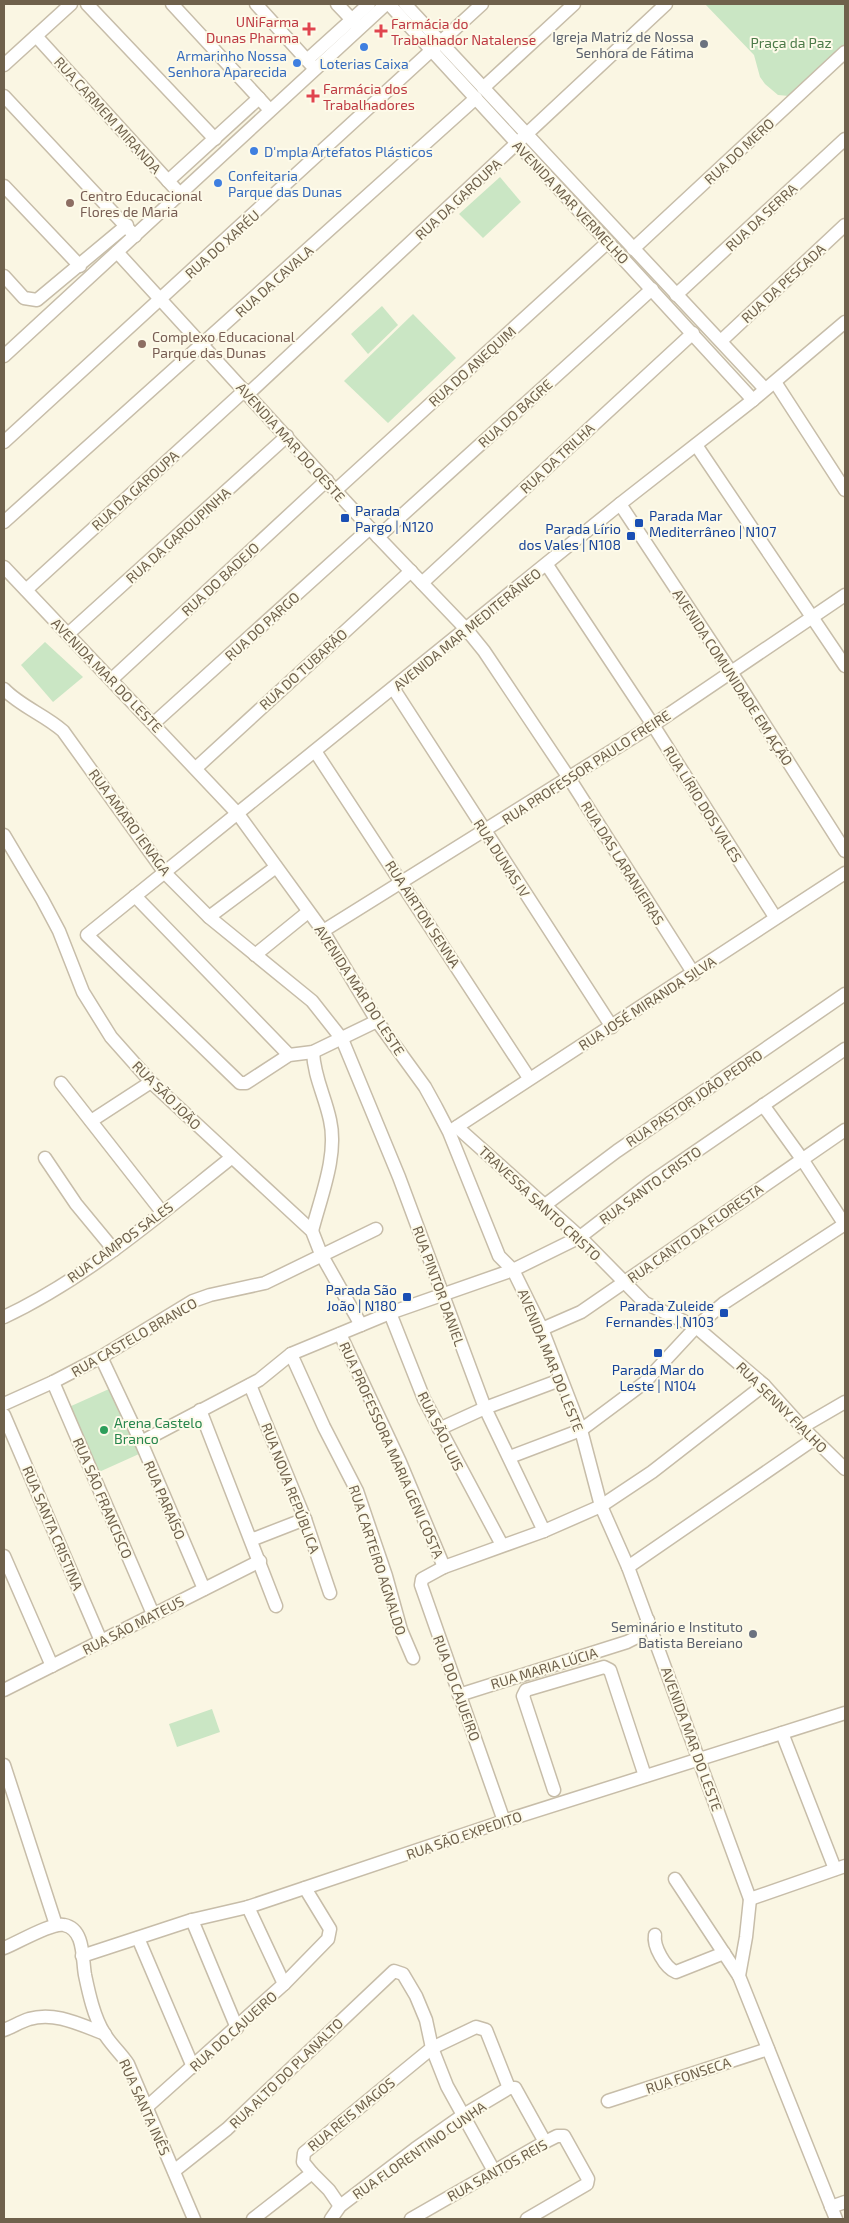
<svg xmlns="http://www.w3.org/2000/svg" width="849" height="2223" font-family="'Exo 2',sans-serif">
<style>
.green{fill:#cae6c4}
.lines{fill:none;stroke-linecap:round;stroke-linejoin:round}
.minor-casing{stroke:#c7bda9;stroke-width:15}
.minor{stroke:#fff;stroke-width:12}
.health-dot{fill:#e0444e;stroke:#fdfae9;stroke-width:2}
.worship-dot{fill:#6b7280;stroke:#fdfae9;stroke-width:2}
.shop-dot{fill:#3f7fe0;stroke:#fdfae9;stroke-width:2}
.education-dot{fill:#8d6e63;stroke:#fdfae9;stroke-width:2}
.transit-dot{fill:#1a4fb4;stroke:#fdfae9;stroke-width:2}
.leisure-dot{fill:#2e9e5b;stroke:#fdfae9;stroke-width:2}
.labels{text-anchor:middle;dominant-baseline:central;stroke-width:4;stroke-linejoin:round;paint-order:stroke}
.health-label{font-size:14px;fill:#be3a42;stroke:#fdfae9;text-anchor:start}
.worship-label{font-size:14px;fill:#5b616d;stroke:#fdfae9;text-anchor:end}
.park-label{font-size:14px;fill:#4c7a48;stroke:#fdfae9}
.shop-label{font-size:14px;fill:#366cbe;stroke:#fdfae9;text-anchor:start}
.street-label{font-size:14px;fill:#6f614c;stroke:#fdfae9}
.education-label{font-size:14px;fill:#785e54;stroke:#fdfae9;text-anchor:start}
.transit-label{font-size:14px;fill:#164399;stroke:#fdfae9;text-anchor:end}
.leisure-label{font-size:14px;fill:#27864d;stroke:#fdfae9;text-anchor:start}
</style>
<rect width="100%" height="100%" fill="#faf6e3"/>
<g class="green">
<polygon points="705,4 845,4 845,44 789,96 778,95 765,84 760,77 754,55"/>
<polygon points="500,177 521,202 483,238 459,214"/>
<polygon points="382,306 398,325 368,354 351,334"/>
<polygon points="413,314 456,358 388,423 344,381"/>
<polygon points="45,642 83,677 53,702 21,665"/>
<polygon points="109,1389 139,1454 99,1472 69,1407"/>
<polygon points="212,1709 220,1732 177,1747 169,1724"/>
</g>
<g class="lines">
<defs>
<g id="minor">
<polyline points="87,4 215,139"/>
<polyline points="172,4 269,109"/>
<polyline points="256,4 315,69"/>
<polyline points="337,4 358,26"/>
<polyline points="389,4 753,400"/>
<polyline points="405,4 765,389"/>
<polyline points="36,36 180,194"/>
<polyline points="307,60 369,4"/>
<polyline points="4,65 71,4"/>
<polyline points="483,88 574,4"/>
<polyline points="4,96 135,236"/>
<polyline points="168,181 259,98"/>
<polyline points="4,186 80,266"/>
<polyline points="633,249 845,52"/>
<polyline points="117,252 378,537 467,630 484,651 569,778 694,974"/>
<polyline points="4,276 24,298 37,300 127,225"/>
<polyline points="676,295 845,139"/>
<polyline points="721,341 845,225"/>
<polyline points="4,356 386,4"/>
<polyline points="775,382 845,490"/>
<polyline points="248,394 666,4"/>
<polyline points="4,442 482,4"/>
<polyline points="696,445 845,666"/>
<polyline points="336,490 608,242"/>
<polyline points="620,504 731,672 845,851"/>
<polyline points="4,522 476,98"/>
<polyline points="378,537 652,289"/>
<polyline points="547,565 653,725 775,917"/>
<polyline points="4,567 238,814 323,931 377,1021 425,1087 436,1107 449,1132 499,1256 513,1270 542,1329 581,1430 601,1506 628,1567 750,1899 746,1937 739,1976 836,2219"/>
<polyline points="422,583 693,333"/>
<polyline points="26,590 245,390"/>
<polyline points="68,634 287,436"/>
<polyline points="112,679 327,480"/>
<polyline points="393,688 612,1027"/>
<path d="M4,689C20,706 45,715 63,731L165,873L209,917L312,1001L342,1039L399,1177L485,1408L544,1531"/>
<polyline points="154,723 370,528"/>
<polyline points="315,751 529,1078"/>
<polyline points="196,768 411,571"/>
<polyline points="4,835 42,899 59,931 83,992 111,1037 151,1082 312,1231 321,1254 361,1325"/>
<polyline points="135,896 289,1055"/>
<polyline points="209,917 276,867"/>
<polyline points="323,931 653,725 845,595"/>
<polyline points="255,955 308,912"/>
<polyline points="377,1021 313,1052 289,1055 246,1083 240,1083 87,935 620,504 753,400 845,322"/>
<polyline points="61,1083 162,1212"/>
<polyline points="763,1105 802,1159 845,1225"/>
<polyline points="91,1121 151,1082"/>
<polyline points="457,1127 580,1237 645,1303 696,1327 764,1385 802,1427 845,1469"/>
<polyline points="452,1130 845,873"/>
<polyline points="45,1158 76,1204 114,1250"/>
<polyline points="545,1205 617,1151 845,994"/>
<path d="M312,1231C321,1196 338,1155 330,1120C325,1096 314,1077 313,1052"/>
<polyline points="390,1313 424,1399 502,1545"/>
<path d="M4,1317C87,1278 159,1215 231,1158"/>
<polyline points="542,1329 581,1312 845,1130"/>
<polyline points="340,1334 400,1462 444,1567"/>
<polyline points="291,1354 324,1427 357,1491 386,1576 401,1630 413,1658"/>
<polyline points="101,1357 141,1442 204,1589"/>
<polyline points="53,1382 153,1614"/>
<polyline points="250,1385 305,1519 330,1593"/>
<polyline points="4,1404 53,1382 101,1357 193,1301 210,1295 265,1283 376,1229"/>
<polyline points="200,1410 276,1606"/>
<polyline points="4,1415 101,1641"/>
<polyline points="802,1427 845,1402"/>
<polyline points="439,1429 485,1408 560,1380"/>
<polyline points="141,1442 259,1380 291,1354 390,1313 513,1270 580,1237 650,1183 845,1049"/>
<polyline points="510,1457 581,1430 644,1383 696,1327 724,1303 845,1224"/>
<polyline points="251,1540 305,1519"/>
<polyline points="4,1556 52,1666"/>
<polyline points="628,1567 814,1439"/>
<polyline points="4,1690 260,1561"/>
<polyline points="459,1695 627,1642 637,1637 648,1620"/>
<polyline points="782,1733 835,1869"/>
<polyline points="4,1765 56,1925"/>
<polyline points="554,1790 523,1696 526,1690 604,1667 610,1670 645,1776"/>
<polyline points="504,1821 421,1585 422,1579 444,1567 544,1531 601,1506 652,1472 764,1385"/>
<polyline points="675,1879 739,1976"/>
<polyline points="750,1899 845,1866"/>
<polyline points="248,1907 284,1984"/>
<polyline points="192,1920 237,2028"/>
<path d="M655,1935C653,1946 665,1968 676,1972L724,1953"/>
<polyline points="138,1938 193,2067"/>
<path d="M4,1948C17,1943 52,1922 64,1925C85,1929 82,1959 85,1975C89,1994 94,2017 104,2033C110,2044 121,2053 128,2064L194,2219"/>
<polyline points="82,1956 192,1920 248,1907 504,1821 845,1713"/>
<path d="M4,2030C12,2027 20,2022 29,2019C55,2011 81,2025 105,2034"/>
<polyline points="608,2101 768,2049"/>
<polyline points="148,2106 284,1984 328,1939 330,1929 305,1888"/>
<polyline points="174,2171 227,2129 394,1971 403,1974 416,1996 426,2020 432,2048 447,2086 494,2171"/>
<polyline points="312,2173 329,2190 340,2206"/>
<polyline points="831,2207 845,2202"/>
<polyline points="253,2219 312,2173 303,2162 304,2153 432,2048 476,2027 486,2030 509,2088"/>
<polyline points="331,2219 340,2206 415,2149 462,2116 509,2088 515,2088 545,2142"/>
<polyline points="411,2219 545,2142 557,2136 564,2136 588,2179 587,2184 527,2219"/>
</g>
</defs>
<use href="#minor" class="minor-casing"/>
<use href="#minor" class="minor"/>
</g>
<g class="health-dot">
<path d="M306.5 21.5h5v5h5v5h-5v5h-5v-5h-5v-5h5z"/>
<path d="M378.5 23.5h5v5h5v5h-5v5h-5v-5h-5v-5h5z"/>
<path d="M310.5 88.5h5v5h5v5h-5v5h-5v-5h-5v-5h5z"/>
</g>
<g class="worship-dot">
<circle cx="704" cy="44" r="5"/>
<circle cx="753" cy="1634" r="5"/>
</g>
<g class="shop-dot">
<circle cx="364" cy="47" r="5"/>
<circle cx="297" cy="63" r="5"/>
<circle cx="254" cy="151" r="5"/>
<circle cx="218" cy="183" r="5"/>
</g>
<g class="education-dot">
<circle cx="70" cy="203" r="5"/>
<circle cx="142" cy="344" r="5"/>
</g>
<g class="transit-dot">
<rect x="340" y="513" width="10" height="10" rx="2.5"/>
<rect x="634" y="518" width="10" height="10" rx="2.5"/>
<rect x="626" y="531" width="10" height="10" rx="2.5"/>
<rect x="402" y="1292" width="10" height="10" rx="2.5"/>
<rect x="719" y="1308" width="10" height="10" rx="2.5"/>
<rect x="653" y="1348" width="10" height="10" rx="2.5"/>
</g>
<circle class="leisure-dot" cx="104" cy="1430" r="5"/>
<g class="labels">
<g class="health-label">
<text x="299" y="21" text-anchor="end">UNiFarma<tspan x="299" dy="16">Dunas Pharma</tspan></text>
<text x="391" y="23">Farmácia do<tspan x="391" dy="16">Trabalhador Natalense</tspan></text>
<text x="323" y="88">Farmácia dos<tspan x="323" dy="16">Trabalhadores</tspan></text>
</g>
<g class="worship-label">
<text x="694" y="36">Igreja Matriz de Nossa<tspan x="694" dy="16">Senhora de Fátima</tspan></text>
<text x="743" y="1626">Seminário e Instituto<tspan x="743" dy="16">Batista Bereiano</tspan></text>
</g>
<g class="park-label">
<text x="791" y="42">Praça da Paz</text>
</g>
<g class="shop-label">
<text x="287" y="55" text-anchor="end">Armarinho Nossa<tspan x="287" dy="16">Senhora Aparecida</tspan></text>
<text x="364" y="63" text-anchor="middle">Loterias Caixa</text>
<text x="264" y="151">D'mpla Artefatos Plásticos</text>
<text x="228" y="175">Confeitaria<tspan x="228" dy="16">Parque das Dunas</tspan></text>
</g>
<g class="street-label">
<text transform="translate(108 115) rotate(48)">RUA CARMEM MIRANDA</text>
<text transform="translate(739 151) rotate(-43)">RUA DO MERO</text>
<text transform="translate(458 199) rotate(-43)">RUA DA GAROUPA</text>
<text transform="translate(571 202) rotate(47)">AVENIDA MAR VERMELHO</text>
<text transform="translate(761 217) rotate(-43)">RUA DA SERRA</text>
<text transform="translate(222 244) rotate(-42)">RUA DO XARÉU</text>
<text transform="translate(274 281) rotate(-42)">RUA DA CAVALA</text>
<text transform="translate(783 283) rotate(-43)">RUA DA PESCADA</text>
<text transform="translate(472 366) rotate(-42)">RUA DO ANEQUIM</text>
<text transform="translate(515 413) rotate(-42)">RUA DO BAGRE</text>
<text transform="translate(291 442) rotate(48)">AVENDIA MAR DO OESTE</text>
<text transform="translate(557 458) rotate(-43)">RUA DA TRILHA</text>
<text transform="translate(135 490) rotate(-42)">RUA DA GAROUPA</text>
<text transform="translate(178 535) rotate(-42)">RUA DA GAROUPINHA</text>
<text transform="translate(220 579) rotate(-43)">RUA DO BADEJO</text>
<text transform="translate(262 626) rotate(-42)">RUA DO PARGO</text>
<text transform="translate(467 629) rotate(-39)">AVENIDA MAR MEDITERÂNEO</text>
<text transform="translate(303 669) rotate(-42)">RUA DO TUBARÃO</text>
<text transform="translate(107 675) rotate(46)">AVENIDA MAR DO LESTE</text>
<text transform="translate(733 677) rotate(57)">AVENIDA COMUNIDADE EM AÇÃO</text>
<text transform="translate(586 767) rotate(-33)">RUA PROFESSOR PAULO FREIRE</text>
<text transform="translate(703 804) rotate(58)">RUA LÍRIO DOS VALES</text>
<text transform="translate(130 822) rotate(54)">RUA AMARO IENAGA</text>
<text transform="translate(502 858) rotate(57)">RUA DUNAS IV</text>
<text transform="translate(623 863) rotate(58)">RUA DAS LARANJEIRAS</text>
<text transform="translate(423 914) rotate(57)">RUA AIRTON SENNA</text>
<text transform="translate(360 990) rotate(57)">AVENIDA MAR DO LESTE</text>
<text transform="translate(647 1003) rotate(-33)">RUA JOSÉ MIRANDA SILVA</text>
<text transform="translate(167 1095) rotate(45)">RUA SÃO JOÃO</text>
<text transform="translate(694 1098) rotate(-34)">RUA PASTOR JOÃO PEDRO</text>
<text transform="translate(650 1185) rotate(-36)">RUA SANTO CRISTO</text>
<text transform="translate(540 1203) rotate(43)">TRAVESSA SANTO CRISTO</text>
<text transform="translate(695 1233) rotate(-35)">RUA CANTO DA FLORESTA</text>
<text transform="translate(120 1242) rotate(-36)">RUA CAMPOS SALES</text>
<text transform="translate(439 1286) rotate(70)">RUA PINTOR DANIEL</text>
<text transform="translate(134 1337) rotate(-30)">RUA CASTELO BRANCO</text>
<text transform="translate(551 1360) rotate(68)">AVENIDA MAR DO LESTE</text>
<text transform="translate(782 1407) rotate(45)">RUA SENNY FIALHO</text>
<text transform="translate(441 1431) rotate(64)">RUA SÃO LUIS</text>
<text transform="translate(392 1450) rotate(66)">RUA PROFESSORA MARIA GENI COSTA</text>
<text transform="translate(291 1488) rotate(69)">RUA NOVA REPÚBLICA</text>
<text transform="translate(103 1498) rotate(67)">RUA SÃO FRANCISCO</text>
<text transform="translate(165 1500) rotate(67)">RUA PARAÍSO</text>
<text transform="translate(53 1528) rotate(67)">RUA SANTA CRISTINA</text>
<text transform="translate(378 1560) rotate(72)">RUA CARTEIRO AGNALDO</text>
<text transform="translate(133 1625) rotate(-27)">RUA SÃO MATEUS</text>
<text transform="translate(544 1668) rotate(-17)">RUA MARIA LÚCIA</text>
<text transform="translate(457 1688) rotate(70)">RUA DO CAJUEIRO</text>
<text transform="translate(692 1739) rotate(70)">AVENIDA MAR DO LESTE</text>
<text transform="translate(464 1835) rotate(-19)">RUA SÃO EXPEDITO</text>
<text transform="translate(233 2031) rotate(-42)">RUA DO CAJUEIRO</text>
<text transform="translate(286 2073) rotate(-44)">RUA ALTO DO PLANALTO</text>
<text transform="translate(688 2075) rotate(-18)">RUA FONSECA</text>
<text transform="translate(145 2107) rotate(66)">RUA SANTA INÊS</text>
<text transform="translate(351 2114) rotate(-39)">RUA REIS MAGOS</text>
<text transform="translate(419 2150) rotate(-35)">RUA FLORENTINO CUNHA</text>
<text transform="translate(497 2170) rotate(-29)">RUA SANTOS REIS</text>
</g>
<g class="education-label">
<text x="80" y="195">Centro Educacional<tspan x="80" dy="16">Flores de Maria</tspan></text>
<text x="152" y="336">Complexo Educacional<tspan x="152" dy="16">Parque das Dunas</tspan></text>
</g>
<g class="transit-label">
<text x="355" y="510" text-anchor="start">Parada<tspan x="355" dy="16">Pargo | N120</tspan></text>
<text x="649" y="515" text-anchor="start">Parada Mar<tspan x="649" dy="16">Mediterrâneo | N107</tspan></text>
<text x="621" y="528">Parada Lírio<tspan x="621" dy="16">dos Vales | N108</tspan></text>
<text x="397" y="1289">Parada São<tspan x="397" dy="16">João | N180</tspan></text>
<text x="714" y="1305">Parada Zuleide<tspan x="714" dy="16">Fernandes | N103</tspan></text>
<text x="658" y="1369" text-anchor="middle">Parada Mar do<tspan x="658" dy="16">Leste | N104</tspan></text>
</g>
<g class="leisure-label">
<text x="114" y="1422">Arena Castelo<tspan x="114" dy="16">Branco</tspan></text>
</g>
</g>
<rect width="849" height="2223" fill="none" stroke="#6f614c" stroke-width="10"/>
</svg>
